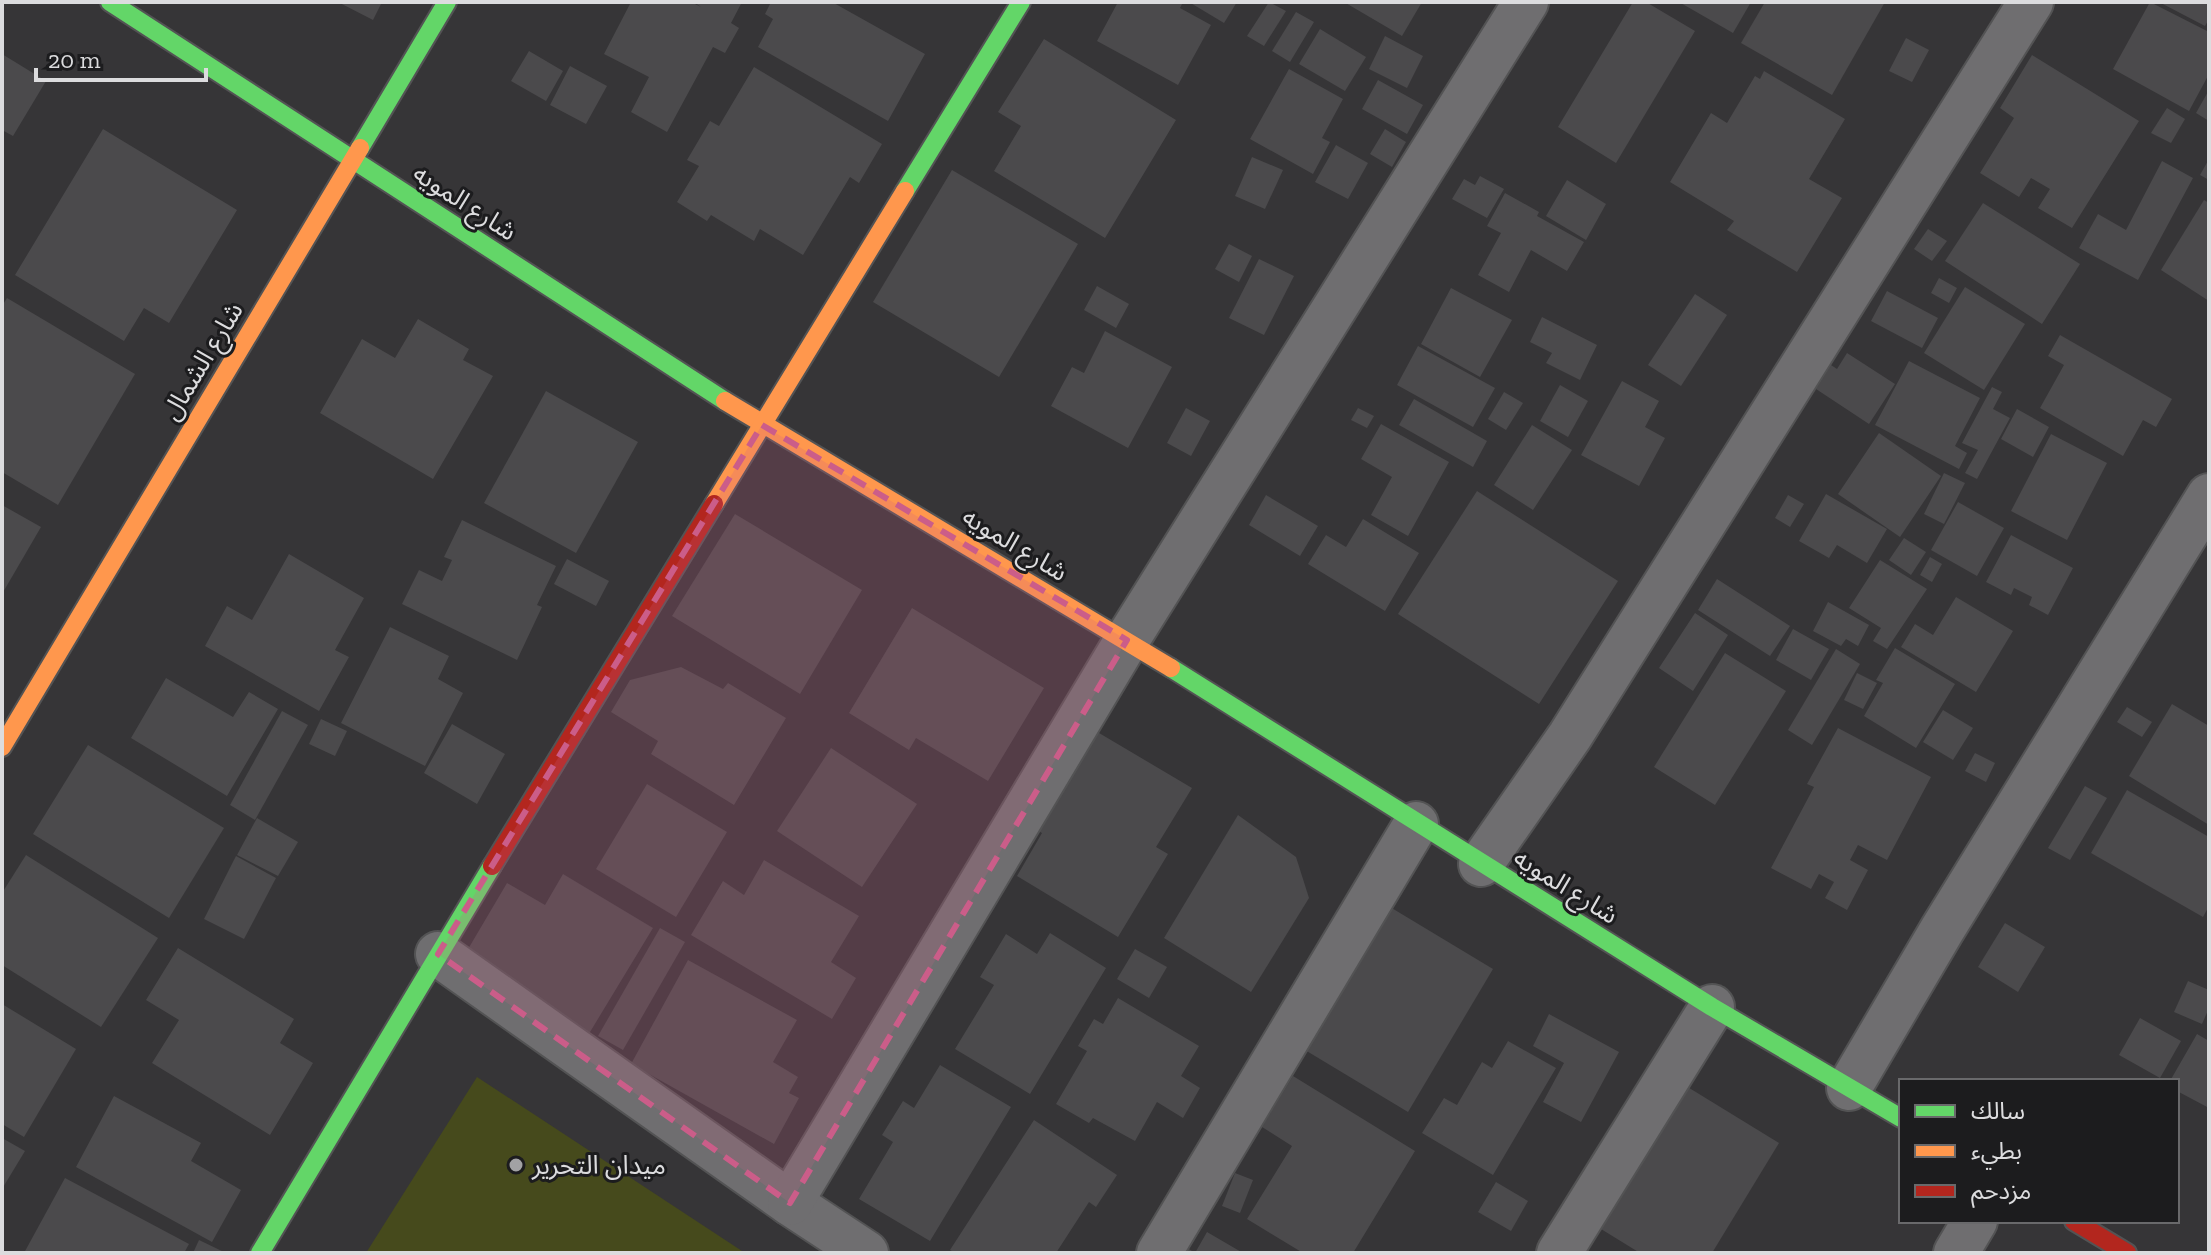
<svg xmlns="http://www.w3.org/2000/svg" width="2211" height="1255" font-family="'Zilla Slab','Noto Sans Arabic',serif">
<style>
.green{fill:#464a1c}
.building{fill:#4b4a4c}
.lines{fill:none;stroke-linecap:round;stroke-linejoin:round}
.street-casing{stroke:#535354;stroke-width:48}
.fast-casing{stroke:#535354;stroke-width:22}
.slow-casing{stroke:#535354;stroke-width:22}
.jam-casing{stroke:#535354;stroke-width:22}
.street{stroke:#6f6e70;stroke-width:44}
.fast{stroke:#63d668;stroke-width:18}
.slow{stroke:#ff974d;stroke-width:18}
.jam{stroke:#b3261e;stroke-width:18}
.marked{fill:#cb5d89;fill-opacity:0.2;stroke:#cb5d89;stroke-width:6;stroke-dasharray:16 10;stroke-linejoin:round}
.poi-dot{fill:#a2a2a4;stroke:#1c1c1e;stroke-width:3}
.labels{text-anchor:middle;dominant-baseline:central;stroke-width:6;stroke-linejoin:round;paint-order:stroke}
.street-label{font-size:26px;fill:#dcdcde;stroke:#1c1c1e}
.poi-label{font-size:26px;fill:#dcdcde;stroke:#1c1c1e;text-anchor:start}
</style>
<rect width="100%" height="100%" fill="#363537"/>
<polygon class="green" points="477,1077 745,1253 366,1253"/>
<g class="building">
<polygon points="338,2 382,2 373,20"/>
<polygon points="631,2 691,2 701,7 694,2 742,2 731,23 739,28 725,53 713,47 667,132 631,112 649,77 604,54"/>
<polygon points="771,2 832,2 925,54 888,121 758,47 773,19 765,14"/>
<polygon points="1118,2 1183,2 1180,8 1211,25 1178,85 1097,41"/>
<polygon points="1189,2 1237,2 1224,23"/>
<polygon points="1269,2 1286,11 1264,46 1247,36"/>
<polygon points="1344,2 1422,2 1402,36"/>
<polygon points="1633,2 1646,2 1695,31 1616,163 1558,127"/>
<polygon points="1679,2 1751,2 1733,33"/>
<polygon points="1765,2 1885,2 1832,95 1741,43"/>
<polygon points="2150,2 2209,32 2209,74 2189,111 2113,69"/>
<polygon points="2159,2 2209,2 2209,19 2205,26"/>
<polygon points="1296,12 1314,22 1290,62 1272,51"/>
<polygon points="1320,29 1366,57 1345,91 1299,64"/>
<polygon points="1385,36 1423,56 1407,88 1369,69"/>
<polygon points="1906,38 1929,50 1912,82 1889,71"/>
<polygon points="1044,39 1176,120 1105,238 994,171 1021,126 998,112"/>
<polygon points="529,51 563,71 546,101 511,81"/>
<polygon points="2,54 46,81 13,136 2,130"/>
<polygon points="2032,55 2139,121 2072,228 2038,208 2050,189 2031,178 2019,197 1980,173 2014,118 2000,108"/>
<polygon points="570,66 607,86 586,124 550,105"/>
<polygon points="754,67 882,144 859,183 850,177 803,255 760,229 754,241 711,215 707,221 677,202 699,166 687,160 710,121 719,126"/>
<polygon points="1289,69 1343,99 1322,138 1330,142 1313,174 1250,139"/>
<polygon points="1764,71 1845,119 1809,179 1842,198 1797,272 1727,230 1734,221 1670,182 1711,113 1727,123 1755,76 1760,79"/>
<polygon points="1378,80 1423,105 1407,134 1362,109"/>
<polygon points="2209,90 2209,121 2196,113"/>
<polygon points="2167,108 2185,119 2171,143 2151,133"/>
<polygon points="103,129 237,210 169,323 144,308 124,341 15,275"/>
<polygon points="1385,129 1406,142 1392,167 1370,154"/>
<polygon points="1336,145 1368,163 1348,199 1315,182"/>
<polygon points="1252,157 1283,170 1265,209 1235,196"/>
<polygon points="2209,159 2209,180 2200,175"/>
<polygon points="2162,161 2193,178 2138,280 2079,248 2098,214 2126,230"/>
<polygon points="952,170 1078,244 999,377 873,302"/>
<polygon points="1480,176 1504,189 1487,218 1452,199 1464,179 1475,185"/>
<polygon points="1567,180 1606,204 1586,240 1546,216"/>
<polygon points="1505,193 1539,212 1537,216 1584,242 1567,271 1531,250 1509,292 1478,275 1501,233 1487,226"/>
<polygon points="2204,200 2209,203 2209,301 2161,270"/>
<polygon points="1983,203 2080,264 2042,324 1945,261"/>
<polygon points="1928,229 1947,241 1932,261 1914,249"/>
<polygon points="1229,244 1252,256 1239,282 1215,269"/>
<polygon points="1259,259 1294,276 1264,335 1229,318"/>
<polygon points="1939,278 1957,288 1949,303 1931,293"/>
<polygon points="1097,286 1129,304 1116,328 1084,310"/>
<polygon points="1965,287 2025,324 1984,390 1924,353"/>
<polygon points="1451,288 1512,320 1480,377 1421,344"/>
<polygon points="1887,291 1938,318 1922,348 1871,321"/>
<polygon points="1695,294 1727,315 1681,386 1648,365"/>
<polygon points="7,298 135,374 58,505 2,472 2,306"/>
<polygon points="1542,317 1597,345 1580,380 1546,363 1552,353 1530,342"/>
<polygon points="418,319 469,349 463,360 493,376 433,479 320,413 362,339 395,358"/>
<polygon points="1105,331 1172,367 1128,448 1051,406 1072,367 1084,373"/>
<polygon points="2060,335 2172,399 2156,427 2143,420 2123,456 2040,408 2064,365 2048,356"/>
<polygon points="1418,346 1495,388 1473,427 1397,385"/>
<polygon points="1847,353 1895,384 1869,424 1816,389 1831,365 1837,369"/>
<polygon points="1909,361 1980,398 1955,446 1967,453 1959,469 1875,425"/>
<polygon points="1622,381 1659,401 1645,427 1665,438 1639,486 1581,455"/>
<polygon points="1560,385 1588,401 1568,437 1540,421"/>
<polygon points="1992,387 2002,392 1993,409 2010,418 1977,479 1965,473 1978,450 1962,443"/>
<polygon points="546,391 638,442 576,553 484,503"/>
<polygon points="1504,392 1523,403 1506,430 1488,419"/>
<polygon points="1414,399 1487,441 1473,467 1399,425"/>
<polygon points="1186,408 1210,421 1191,456 1167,443"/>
<polygon points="1358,408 1374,416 1367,428 1351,420"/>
<polygon points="2017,409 2049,427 2033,457 2001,439"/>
<polygon points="1381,424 1449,462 1408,536 1371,515 1392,477 1361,459"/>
<polygon points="1532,425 1572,450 1533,510 1494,485"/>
<polygon points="1879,433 1941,476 1900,537 1838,494"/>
<polygon points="2051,434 2107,463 2067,540 2011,511"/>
<polygon points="1944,473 1965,483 1944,524 1924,514"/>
<polygon points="1477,491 1618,581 1539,704 1398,614"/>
<polygon points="1826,494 1887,529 1867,563 1837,545 1829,558 1799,541"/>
<polygon points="1266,495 1318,526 1300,556 1249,525"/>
<polygon points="1788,495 1804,504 1790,527 1775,518"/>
<polygon points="1958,502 2004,528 1977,576 1931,550"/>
<polygon points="2,505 41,527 2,594"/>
<polygon points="735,514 862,590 800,694 672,616"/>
<polygon points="1363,519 1419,553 1385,611 1308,564 1326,535 1346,547"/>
<polygon points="462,520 556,566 537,605 542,607 517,660 402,604 419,570 442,581 452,560 444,557"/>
<polygon points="2011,535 2073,568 2048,615 2029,605 2032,597 2014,588 2011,595 1986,582"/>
<polygon points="1904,538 1926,552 1911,575 1889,560"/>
<polygon points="289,554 364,598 335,650 349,657 319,711 205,646 227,606 252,620"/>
<polygon points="1930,557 1942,564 1932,582 1920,575"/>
<polygon points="567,559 609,581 596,606 554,584"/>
<polygon points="1880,560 1927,589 1887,649 1873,641 1881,628 1849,608"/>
<polygon points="1717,579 1790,626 1770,656 1698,610"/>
<polygon points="1956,597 2013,631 1976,692 1901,647 1915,624 1933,635"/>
<polygon points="1828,602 1869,625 1858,646 1846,639 1841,646 1813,631"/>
<polygon points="912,608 1044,688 988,781 916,738 909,750 849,713"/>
<polygon points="1695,613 1728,635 1693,691 1659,668"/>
<polygon points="390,627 449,656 438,679 463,693 425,766 341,723"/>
<polygon points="1793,629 1829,649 1811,680 1776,660"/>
<polygon points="1895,648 1955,684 1916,748 1864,716 1883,683 1876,680"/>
<polygon points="1836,649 1860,664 1812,745 1788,730"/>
<polygon points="1725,653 1786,691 1715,805 1654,767"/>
<polygon points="681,667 723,689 728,683 786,718 734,805 651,754 658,741 611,712 630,680"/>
<polygon points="1857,673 1877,683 1863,709 1844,700"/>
<polygon points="166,678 233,717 249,692 278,709 227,796 131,738"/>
<polygon points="2172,704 2209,726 2209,825 2129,776"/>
<polygon points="2127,707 2152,722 2142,737 2117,722"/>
<polygon points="1943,710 1973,728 1953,760 1923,742"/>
<polygon points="282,711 308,725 255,820 230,805"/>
<polygon points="321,719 347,731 335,756 309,744"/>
<polygon points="452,724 505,754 477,804 424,773"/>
<polygon points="1838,728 1931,777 1887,860 1858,845 1850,860 1868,870 1847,910 1825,898 1834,882 1819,874 1811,889 1771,868 1814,787 1807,784"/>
<polygon points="1094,730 1192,788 1156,847 1168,854 1118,937 1017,876 1042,833 1035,829"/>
<polygon points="88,745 224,828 169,918 33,834"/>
<polygon points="831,748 917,804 862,887 777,831"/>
<polygon points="1975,753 1995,763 1986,782 1965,771"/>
<polygon points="647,784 727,832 676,917 596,869"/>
<polygon points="2085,786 2107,798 2070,860 2048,848"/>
<polygon points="2127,790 2209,837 2209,906 2203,917 2091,853"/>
<polygon points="1238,815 1296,857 1309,898 1251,992 1164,938"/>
<polygon points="257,818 298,842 278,876 237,855"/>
<polygon points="26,855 158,938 101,1027 2,965 2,893"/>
<polygon points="236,856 276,878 244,939 204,919"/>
<polygon points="764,860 859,916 831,962 856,978 832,1019 691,935 723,881 744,895"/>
<polygon points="563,874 653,928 587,1037 461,961 507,883 545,905"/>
<polygon points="1390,907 1493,969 1408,1112 1305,1050"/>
<polygon points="2005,923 2045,947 2018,992 1978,967"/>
<polygon points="660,928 685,942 623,1050 598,1036"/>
<polygon points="1050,933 1106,968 1030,1094 955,1049 994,985 980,977 1006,934 1037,954"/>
<polygon points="178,948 294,1019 280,1043 313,1063 270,1135 152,1063 179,1020 146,1000"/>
<polygon points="1135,949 1167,967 1149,998 1117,979"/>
<polygon points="688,960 797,1020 773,1062 798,1077 789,1093 799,1098 774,1144 631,1064"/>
<polygon points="2188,981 2209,990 2209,1008 2202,1024 2174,1012"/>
<polygon points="1118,998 1199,1046 1181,1076 1200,1088 1183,1118 1157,1102 1135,1141 1093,1118 1089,1123 1056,1104 1087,1051 1078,1046 1094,1019 1103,1024"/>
<polygon points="2,1004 76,1049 24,1137 2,1124"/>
<polygon points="1549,1014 1619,1052 1581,1122 1543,1102 1564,1063 1533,1046"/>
<polygon points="2140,1018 2181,1041 2160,1078 2119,1055"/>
<polygon points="2197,1034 2209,1041 2209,1108 2177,1091 2177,1081 2170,1081"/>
<polygon points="1508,1041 1556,1068 1493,1175 1422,1133 1444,1098 1457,1105 1482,1062 1492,1068"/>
<polygon points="940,1065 1011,1107 930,1241 859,1199 893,1142 882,1135 903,1101 914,1108"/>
<polygon points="1293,1076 1415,1151 1353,1253 1303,1253 1247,1219 1292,1146 1262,1127"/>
<polygon points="1686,1086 1779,1143 1712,1253 1640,1253 1601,1229"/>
<polygon points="114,1096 201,1143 191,1161 241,1190 212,1242 76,1167"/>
<polygon points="1034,1120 1117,1175 1096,1207 1089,1202 1056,1253 955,1253 950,1250"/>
<polygon points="2,1138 25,1151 2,1189"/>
<polygon points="1235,1173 1253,1180 1240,1213 1222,1206"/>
<polygon points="65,1178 189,1244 184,1253 24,1253"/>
<polygon points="1496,1182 1528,1201 1511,1231 1478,1212"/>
<polygon points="1207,1232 1243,1253 1182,1253 1186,1247 1195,1253"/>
<polygon points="199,1240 226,1253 193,1253"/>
</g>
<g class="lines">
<defs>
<g id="street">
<polyline points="1481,864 1570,736 2031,2"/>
<polyline points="438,954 790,1203 866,1253"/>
<polyline points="1849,1088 1942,930 2209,496"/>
<polyline points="790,1203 1127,640 1526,2"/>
<polyline points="1159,1253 1416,824"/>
<polyline points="1559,1253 1712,1007"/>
<polyline points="1956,1253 1975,1221"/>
</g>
<g id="fast">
<polyline points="110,2 725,401"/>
<polyline points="360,148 447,2"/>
<polyline points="905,191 1021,2"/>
<polyline points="1171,668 1712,1007 1901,1118"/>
<polyline points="260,1253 492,866"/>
</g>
<g id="slow">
<polyline points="725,401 1171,668"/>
<polyline points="714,504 905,191"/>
<polyline points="2,747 360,148"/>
</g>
<g id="jam">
<polyline points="492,866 714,504"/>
<polyline points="2074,1221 2127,1253"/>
</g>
</defs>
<use href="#street" class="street-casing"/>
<use href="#fast" class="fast-casing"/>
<use href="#slow" class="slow-casing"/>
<use href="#jam" class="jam-casing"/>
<use href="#street" class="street"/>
<use href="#fast" class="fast"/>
<use href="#slow" class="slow"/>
<use href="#jam" class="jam"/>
</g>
<path class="marked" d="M762,425L1127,640L790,1203L438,954Z"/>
<circle class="poi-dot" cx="516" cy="1165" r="8"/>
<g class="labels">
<g class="street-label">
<text transform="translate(465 202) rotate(33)">شارع المويه</text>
<text transform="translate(202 361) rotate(-59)">شارع الشمال</text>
<text transform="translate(1015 544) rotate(31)">شارع المويه</text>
<text transform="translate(1566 886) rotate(32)">شارع المويه</text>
</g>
<g class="poi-label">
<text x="532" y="1165">ميدان التحرير</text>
</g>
</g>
<rect width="2211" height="1255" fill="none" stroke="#dcdcde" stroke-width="8"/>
<rect x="1899" y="1079" width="280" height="144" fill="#1c1c1e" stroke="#69696b" stroke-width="2"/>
<rect x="1915" y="1105" width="40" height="12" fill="#63d668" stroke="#69696b" stroke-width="2"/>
<text x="1971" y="1119" font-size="24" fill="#dcdcde">سالك</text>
<rect x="1915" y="1145" width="40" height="12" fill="#ff974d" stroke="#69696b" stroke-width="2"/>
<text x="1971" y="1159" font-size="24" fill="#dcdcde">بطيء</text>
<rect x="1915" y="1185" width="40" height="12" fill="#b3261e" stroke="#69696b" stroke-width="2"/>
<text x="1971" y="1199" font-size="24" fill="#dcdcde">مزدحم</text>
<path d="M36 68v12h170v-12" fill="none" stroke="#dcdcde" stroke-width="4"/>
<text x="48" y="68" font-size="24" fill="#dcdcde" stroke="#1c1c1e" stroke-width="6" paint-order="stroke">20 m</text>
</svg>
